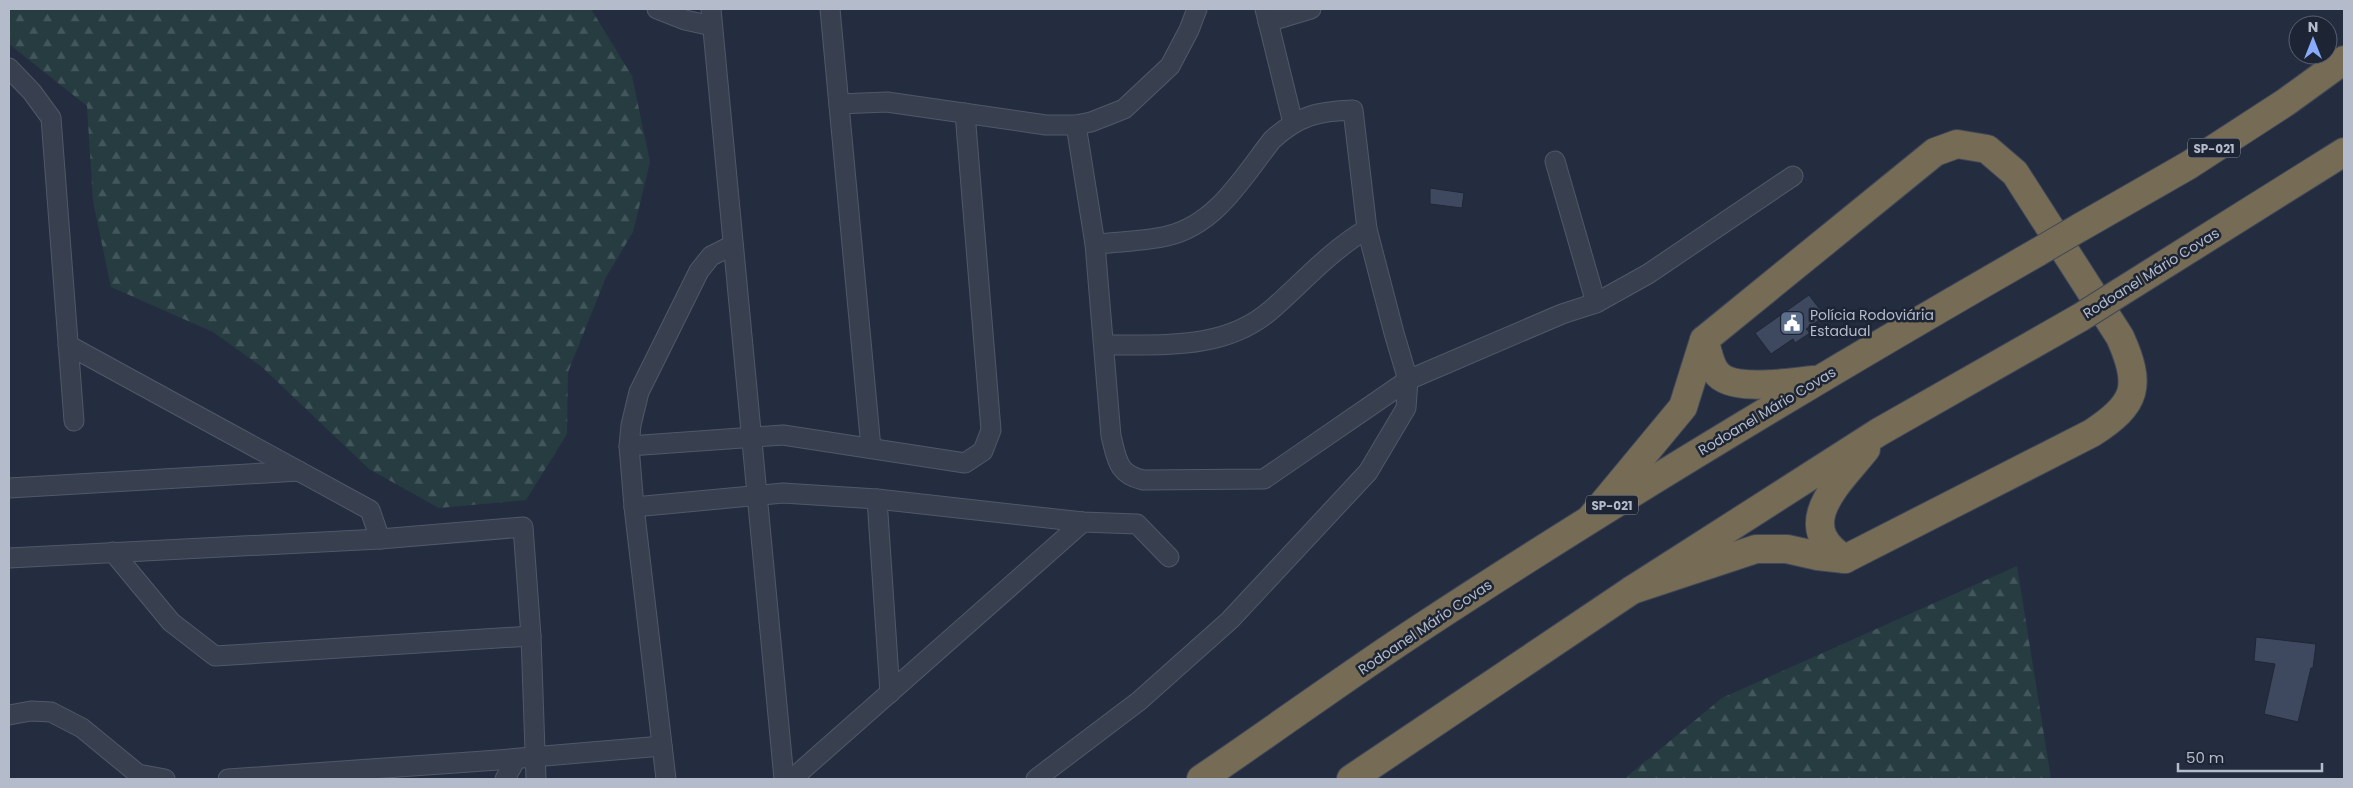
<svg xmlns="http://www.w3.org/2000/svg" width="2353" height="788" font-family="Poppins,sans-serif">
<style>
.forest{fill:url(#forest-firs)}
.building{fill:#3e485e;stroke:#1f2737}
.lines{fill:none;stroke-linecap:round;stroke-linejoin:round}
.minor-casing{stroke:#505868;stroke-width:21}
.highway-casing{stroke:#404858;stroke-width:30}
.minor{stroke:#384050;stroke-width:19}
.highway{stroke:#766c55;stroke-width:28}
.highway-bridge-casing{stroke:#404858;stroke-width:30;stroke-linecap:butt}
.highway-bridge{stroke:#766c55;stroke-width:28}
.labels{text-anchor:middle;dominant-baseline:central;stroke-width:5;stroke-linejoin:round;paint-order:stroke}
.shield{fill:#1d2535;stroke:#878e9e;stroke-width:1}
.shield-label{font-size:12px;font-weight:bold;fill:#b4bbcb}
.street-label{font-size:14px;fill:#b4bbcb;stroke:#1d2535}
.poi-label{font-size:14px;fill:#b4bbcb;stroke:#1d2535;text-anchor:start}
</style>
<defs>
<pattern id="forest-firs" width="22" height="20" patternUnits="userSpaceOnUse" patternTransform="scale(1.25)"><rect width="22" height="20" fill="#263c41"/><path d="M5 1l3.5 6h-7zM16 11l3.5 6h-7z" fill="#43565b"/></pattern>
</defs>
<rect width="100%" height="100%" fill="#242d40"/>
<g class="forest">
<polygon points="9,9 591,9 632,76 650,162 633,232 606,277 568,372 567,434 526,500 439,508 369,469 262,367 213,332 111,287 93,201 87,106 9,44"/>
<polygon points="2017,566 2051,779 1624,779 1722,698"/>
</g>
<g class="building">
<polygon points="1430,188 1464,193 1462,208 1430,204"/>
<polygon points="1809,295 1825,316 1806,329 1810,333 1795,343 1793,339 1771,354 1755,333"/>
<polygon points="2256,637 2316,644 2313,668 2311,668 2298,722 2264,714 2275,664 2254,661"/>
</g>
<g class="lines">
<defs>
<g id="minor">
<polyline points="657,9 685,20 712,26"/>
<polyline points="711,9 784,779"/>
<polyline points="830,9 871,448"/>
<polyline points="1265,9 1293,123"/>
<polyline points="1268,22 1311,9"/>
<polyline points="9,68 32,92 51,118 74,421"/>
<polyline points="839,104 887,102 1046,125 1076,125 1091,122 1124,109 1170,66 1189,30 1197,9"/>
<path d="M1076,125L1095,244L1111,436C1117,459 1117,474 1143,480L1264,479L1408,380L1562,314L1596,303L1648,274L1793,176"/>
<polyline points="1555,161 1596,303"/>
<polyline points="68,345 370,510 380,539"/>
<path d="M1104,345C1161,344 1224,351 1271,310C1302,283 1331,250 1367,229"/>
<polyline points="629,446 783,435 965,463 983,451 991,430 965,113"/>
<polyline points="9,488 299,471"/>
<polyline points="877,499 890,693"/>
<polyline points="634,507 783,493 877,499 1083,522 1137,524 1169,557"/>
<polyline points="113,552 171,622 215,656 531,636"/>
<polyline points="9,558 380,539 523,527 531,636 536,779"/>
<polyline points="9,715 31,711 51,712 82,728 138,774 165,779"/>
<polyline points="228,779 498,760 662,746"/>
<polyline points="505,779 516,759"/>
<polyline points="666,779 634,507 629,446 631,425 639,392 699,271 711,256 733,245"/>
<polyline points="792,779 1083,522"/>
<path d="M1036,779L1139,701L1230,620L1368,472L1406,408L1408,380L1394,333L1367,229L1353,110C1318,111 1298,116 1272,140C1243,177 1216,225 1167,236C1146,241 1118,242 1095,244"/>
</g>
<g id="highway">
<polyline points="2079,228 2189,165 2286,102 2344,60"/>
<polyline points="2119,293 2344,152"/>
<path d="M1704,340C1708,350 1709,363 1716,372C1731,393 1790,382 1813,380"/>
<path d="M1591,518L1683,407L1704,340L1935,152L1957,144L1987,149L2015,173L2120,337C2142,386 2137,404 2092,433L1845,559L1818,556L1787,549H1756L1632,590"/>
<path d="M1845,559C1790,525 1839,483 1866,449"/>
<path d="M1201,779C1275,729 1347,676 1422,627C1623,495 1829,372 2038,252"/>
<polyline points="1351,779 1632,590 1879,432 2081,317"/>
</g>
</defs>
<use href="#minor" class="minor-casing"/>
<use href="#highway" class="highway-casing"/>
<use href="#minor" class="minor"/>
<use href="#highway" class="highway"/>
<defs>
<g id="highway-bridge">
<polyline points="2038,252 2079,228"/>
<polyline points="2081,317 2119,293"/>
</g>
</defs>
<use href="#highway-bridge" class="highway-bridge-casing"/>
<use href="#highway-bridge" class="highway-bridge"/>
</g>
<defs>
<symbol id="civic-square" viewBox="-11 -11 22 22"><rect x="-9" y="-9" width="18" height="18" rx="4" fill="#5c6f8a" stroke="#1d2535"/><path d="M-.6-6.5H3V-4.5H.6V-3L4-1V1h2V6H-6V1h2V-1L-.6-3ZM-1.2 2.5V6h2.4V2.5Z" fill="#fff"/></symbol>
</defs>
<g fill-rule="evenodd">
<use href="#civic-square" x="1778" y="309" width="28" height="28"/>
</g>
<g class="labels">
<g class="shield">
<rect x="2188" y="138.5" width="52" height="19" rx="4"/>
<rect x="1586" y="495.5" width="52" height="19" rx="4"/>
</g>
<g class="shield-label">
<text x="2214" y="148">SP-021</text>
<text x="1612" y="505">SP-021</text>
</g>
<g class="street-label">
<text transform="translate(2151 273) rotate(-32)">Rodoanel Mário Covas</text>
<text transform="translate(1767 411) rotate(-31)">Rodoanel Mário Covas</text>
<text transform="translate(1425 627) rotate(-34)">Rodoanel Mário Covas</text>
</g>
<g class="poi-label">
<text x="1810" y="315">Polícia Rodoviária<tspan x="1810" dy="16">Estadual</tspan></text>
</g>
</g>
<rect width="2353" height="788" fill="none" stroke="#b4bbcb" stroke-width="20"/>
<g transform="translate(2313 40)"><circle r="24" fill="#1d2535" stroke="#596171"/>
<path d="M0-4L9 19L0 12L-9 19Z" fill="#88abfc"/>
<text y="-8" font-size="14" font-weight="bold" text-anchor="middle" fill="#b4bbcb">N</text>
</g>
<path d="M2178 763v8h144v-8" fill="none" stroke="#b4bbcb" stroke-width="2.5"/>
<text x="2186" y="763" font-size="15" fill="#b4bbcb" stroke="#1d2535" stroke-width="4" paint-order="stroke">50 m</text>
</svg>
